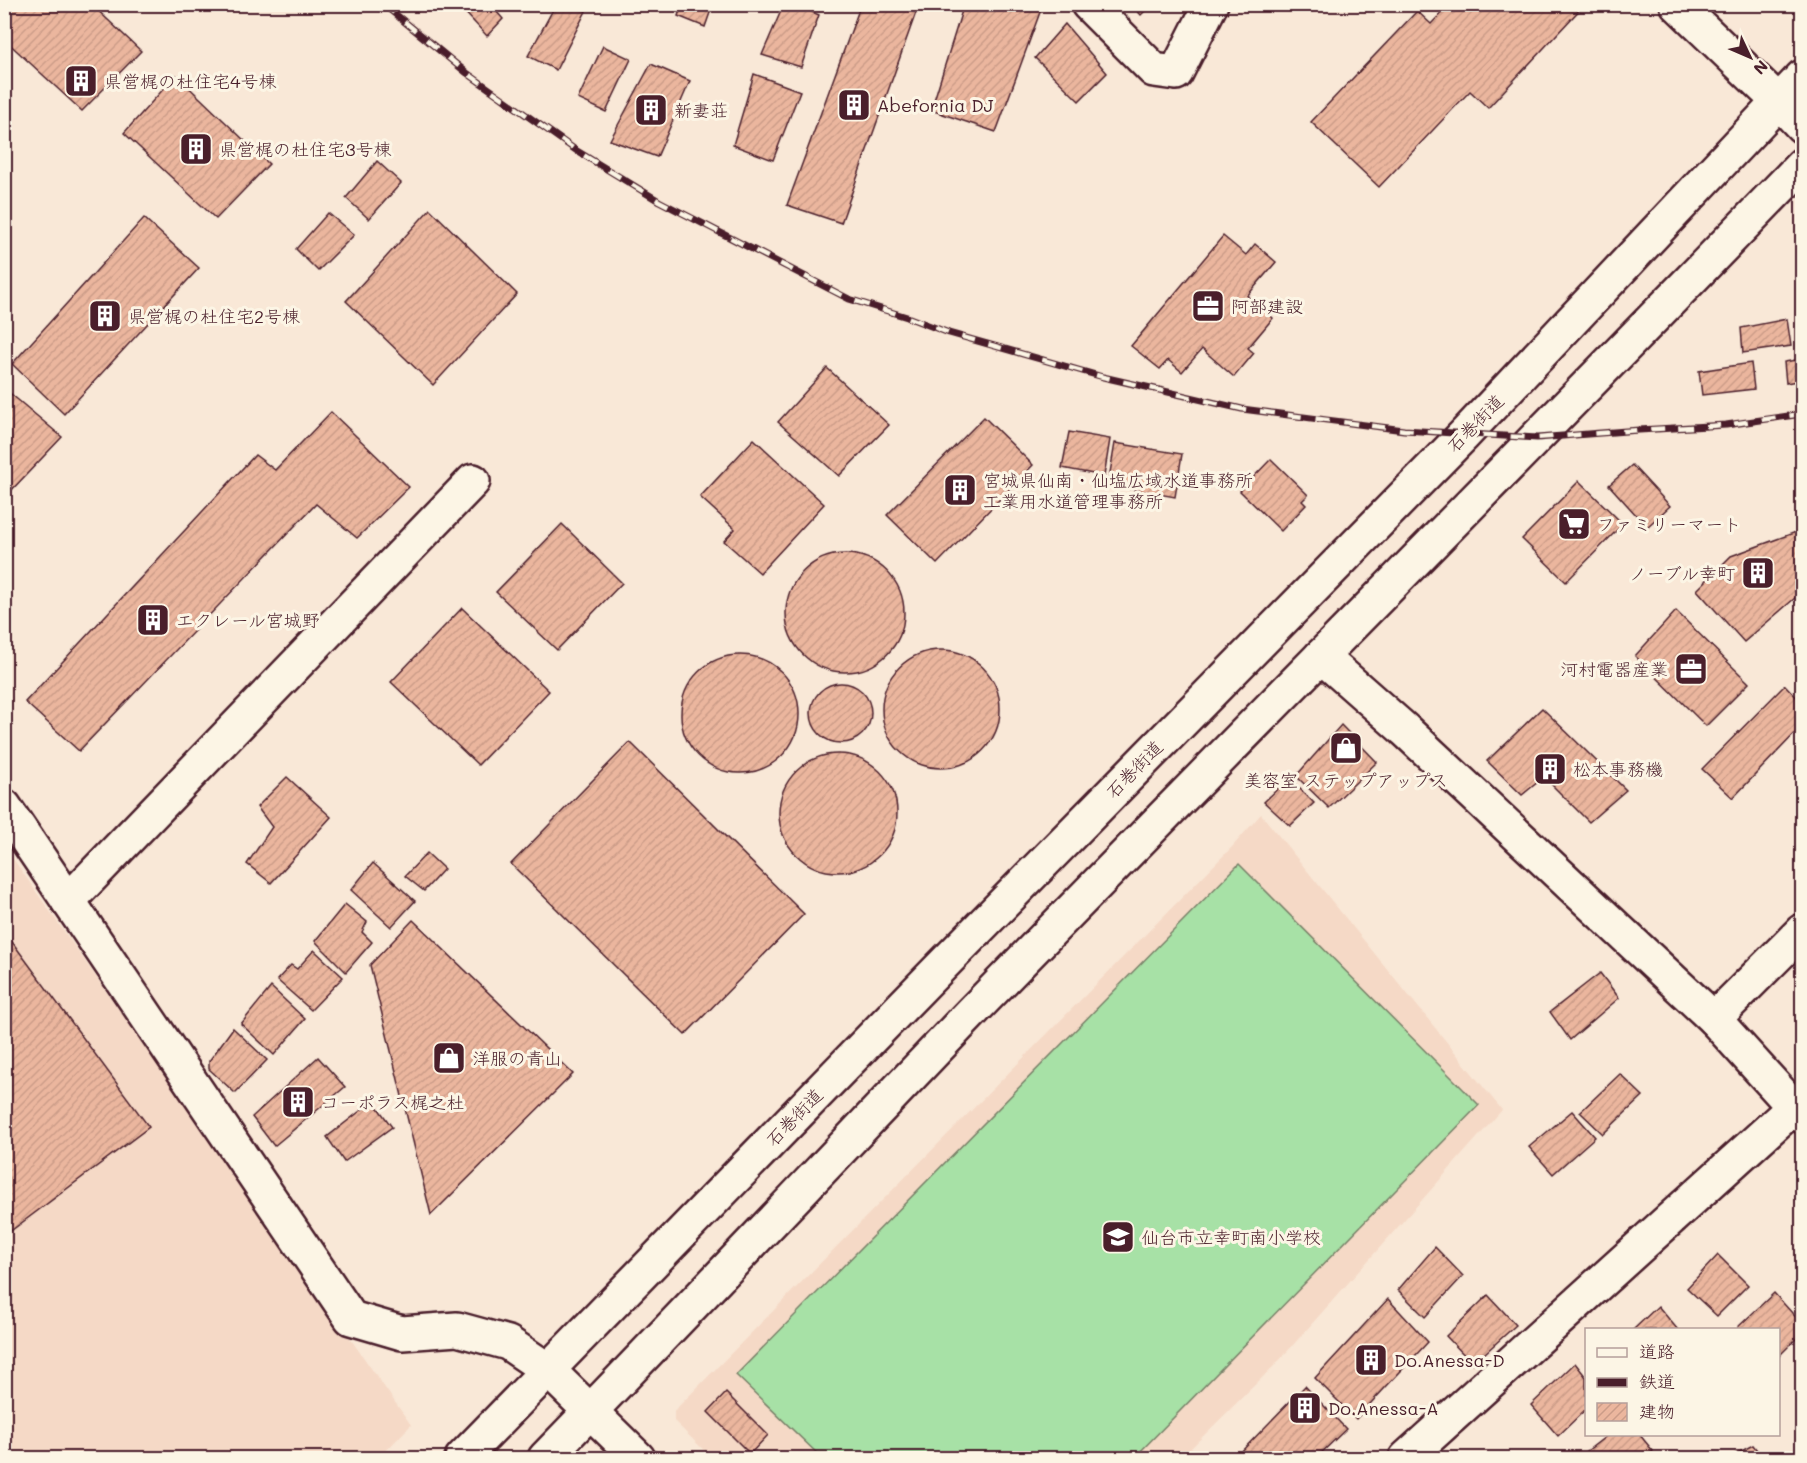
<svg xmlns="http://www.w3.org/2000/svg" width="1807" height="1463" font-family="Mali,'Klee One',sans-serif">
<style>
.built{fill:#f5d9c6}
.pitch{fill:#a7e1a6;stroke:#788068;stroke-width:1.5}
.building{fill:url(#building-hatch);stroke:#4a1f2b;stroke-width:1.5}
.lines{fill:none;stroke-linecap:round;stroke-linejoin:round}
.minor-casing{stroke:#4a1f2b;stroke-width:38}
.tertiary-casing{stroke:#4a1f2b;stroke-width:38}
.minor{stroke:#fcf5e5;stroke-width:33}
.tertiary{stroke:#fcf5e5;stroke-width:33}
.rail-casing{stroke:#4a1f2b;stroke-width:7}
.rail{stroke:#fcf5e5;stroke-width:4.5;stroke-dasharray:14;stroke-linecap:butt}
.labels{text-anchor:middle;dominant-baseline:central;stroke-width:6;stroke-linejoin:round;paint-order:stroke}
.poi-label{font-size:18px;fill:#4a1f2b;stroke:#fcf5e5;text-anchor:start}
.street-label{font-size:18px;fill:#4a1f2b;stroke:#fcf5e5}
</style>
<defs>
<pattern id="building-hatch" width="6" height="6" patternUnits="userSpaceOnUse" patternTransform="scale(1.5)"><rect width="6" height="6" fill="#ebb69e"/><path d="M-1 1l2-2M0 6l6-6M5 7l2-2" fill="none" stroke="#cb9c88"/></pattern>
</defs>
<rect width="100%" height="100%" fill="#f9e8d7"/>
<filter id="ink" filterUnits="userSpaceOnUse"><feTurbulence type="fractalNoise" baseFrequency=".0167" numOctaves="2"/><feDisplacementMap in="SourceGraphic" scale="12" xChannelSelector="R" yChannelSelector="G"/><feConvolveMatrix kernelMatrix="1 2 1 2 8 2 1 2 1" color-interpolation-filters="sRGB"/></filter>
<g filter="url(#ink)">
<g class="built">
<polygon points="1261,814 1502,1110 1277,1363 1181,1458 712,1458 674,1421 674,1411 1232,847"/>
<polygon points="4,846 411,1425 379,1458 5,1458"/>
</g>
<polygon class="pitch" points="1239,864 1479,1105 1134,1458 822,1458 736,1375"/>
<g class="building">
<polygon points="4,4 91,4 141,51 82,111 4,39"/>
<polygon points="450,4 490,4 503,19 487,36 460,7"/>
<polygon points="556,4 572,4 586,11 556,70 528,56"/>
<polygon points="682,4 713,4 705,27 678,16"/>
<polygon points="784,4 794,4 819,15 801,67 762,55"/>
<polygon points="861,4 919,4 841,223 787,205"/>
<polygon points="964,4 1043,4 996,132 931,110"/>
<polygon points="1131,4 1152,4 1141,15"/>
<polygon points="1450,4 1585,4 1488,108 1470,91 1379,187 1311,122 1417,11 1431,24"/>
<polygon points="1065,24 1107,73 1079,101 1035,58"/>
<polygon points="603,46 631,59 606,112 578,99"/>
<polygon points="651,64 690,81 657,157 610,140"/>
<polygon points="754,74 800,91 773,160 733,145"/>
<polygon points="176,75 269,164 216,219 124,133"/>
<polygon points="377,161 401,183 369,219 346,198"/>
<polygon points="430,209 517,294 433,385 346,301"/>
<polygon points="328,213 354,235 318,271 296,249"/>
<polygon points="144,218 199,268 64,414 12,364"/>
<polygon points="1223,236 1246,255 1255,244 1276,262 1247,296 1273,318 1248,348 1254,353 1234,377 1202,349 1182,372 1168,360 1160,369 1131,346"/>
<polygon points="1787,319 1791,346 1743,353 1741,328"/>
<polygon points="1802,359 1802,380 1786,383 1784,362"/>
<polygon points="1751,363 1754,389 1702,395 1699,371"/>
<polygon points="827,368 889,425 839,476 778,422"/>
<polygon points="5,389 62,437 4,498 4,390"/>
<polygon points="331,412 409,487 357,538 316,504 79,751 25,702 255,455 275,470"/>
<polygon points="984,417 1033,465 937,564 887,515"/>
<polygon points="1069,432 1110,439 1104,476 1062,468"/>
<polygon points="754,439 824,504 760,573 724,541 735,529 700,497"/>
<polygon points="1115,443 1182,454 1175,497 1108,485"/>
<polygon points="1271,459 1308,495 1302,501 1306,505 1281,531 1240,491"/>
<polygon points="1632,465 1670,506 1647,527 1609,485"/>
<polygon points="1579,481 1623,524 1566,582 1522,539"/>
<polygon points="562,524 622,583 557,650 496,592"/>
<polygon points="1799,531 1802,535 1802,592 1744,642 1697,590 1731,556"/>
<circle cx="845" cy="613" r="59"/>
<polygon points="462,608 549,691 478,765 391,682"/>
<polygon points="1676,611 1749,683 1706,726 1635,656"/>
<circle cx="941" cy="709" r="59"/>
<circle cx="740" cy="714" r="59"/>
<circle cx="841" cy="713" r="30"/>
<polygon points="1785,685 1802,703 1802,726 1733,798 1702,769"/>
<polygon points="1542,708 1626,790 1589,822 1544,777 1522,795 1487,761"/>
<polygon points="1341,725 1377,762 1329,808 1296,776"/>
<polygon points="630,742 804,914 685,1035 511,864"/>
<circle cx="838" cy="813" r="59"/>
<polygon points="287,777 331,817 271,883 247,864 272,827 257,807"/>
<polygon points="1289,778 1314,803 1290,826 1264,802"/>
<polygon points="427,853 444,869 424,891 405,876"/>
<polygon points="373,863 415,901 391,927 351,890"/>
<polygon points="345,904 367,922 362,932 372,942 346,972 315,941"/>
<polygon points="413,920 573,1074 431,1215 370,965"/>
<polygon points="4,931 149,1127 4,1236"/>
<polygon points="314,950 343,977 311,1010 277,980 291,965 297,969"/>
<polygon points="1600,973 1619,998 1570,1040 1550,1012"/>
<polygon points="271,987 305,1019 274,1055 241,1024"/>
<polygon points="233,1028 267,1060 235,1093 209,1069 209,1061"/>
<polygon points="318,1057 345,1087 274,1146 252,1117"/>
<polygon points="1620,1074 1643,1096 1603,1134 1580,1112"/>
<polygon points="373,1101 392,1127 344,1162 327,1137"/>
<polygon points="1572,1111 1595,1137 1553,1174 1529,1147"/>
<polygon points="1435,1247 1463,1276 1425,1317 1398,1290"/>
<polygon points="1718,1255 1748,1285 1717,1316 1687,1288"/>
<polygon points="1774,1293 1802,1324 1802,1333 1778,1357 1778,1330 1740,1330 1738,1327"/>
<polygon points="1488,1295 1516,1325 1473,1364 1446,1336"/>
<polygon points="1388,1299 1428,1342 1356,1419 1315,1378"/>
<polygon points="1658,1306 1678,1330 1633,1330"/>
<polygon points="1575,1363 1586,1377 1586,1409 1558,1436 1531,1405"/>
<polygon points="1305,1386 1346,1429 1316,1458 1235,1458"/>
<polygon points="726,1393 768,1435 750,1454 708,1412"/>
<polygon points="1609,1434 1639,1434 1653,1451 1645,1458 1578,1458"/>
<polygon points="1753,1445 1763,1458 1728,1458"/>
</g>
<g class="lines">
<defs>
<g id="minor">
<polyline points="1088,4 1154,70 1176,73 1211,4"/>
<polyline points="1677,4 1779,102"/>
<polyline points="1321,656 1405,730 1714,1019 1802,1116"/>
<polyline points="4,806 351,1318 402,1333 457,1329 508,1343 548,1370"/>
<polyline points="68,901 473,481"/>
<polyline points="1714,1019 1802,931"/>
<polyline points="1406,1458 1794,1107"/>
</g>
<g id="tertiary">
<polyline points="1779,102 1802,126"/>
<polyline points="548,1370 638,1458"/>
<polyline points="462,1458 927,981 1464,435 1802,77"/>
<path d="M545,1458C688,1311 829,1161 971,1013C1247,729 1527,450 1802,165"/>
</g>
</defs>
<use href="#minor" class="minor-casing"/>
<use href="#tertiary" class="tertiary-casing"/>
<use href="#minor" class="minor"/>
<use href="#tertiary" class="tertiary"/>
<defs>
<polyline id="rail" points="383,4 467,73 577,151 659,201 849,299 907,317 949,333 1103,377 1242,409 1404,430 1537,438 1639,430 1726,425 1802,414"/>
</defs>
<use href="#rail" class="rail-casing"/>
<use href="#rail" class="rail"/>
</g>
</g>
<defs>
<symbol id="building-square" viewBox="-11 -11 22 22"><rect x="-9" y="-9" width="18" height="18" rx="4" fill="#4a1f2b" stroke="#fcf5e5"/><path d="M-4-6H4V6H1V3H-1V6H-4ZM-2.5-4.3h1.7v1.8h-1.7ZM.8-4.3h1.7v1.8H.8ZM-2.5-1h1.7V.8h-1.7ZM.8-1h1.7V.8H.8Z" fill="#fff"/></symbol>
<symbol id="office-square" viewBox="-11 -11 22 22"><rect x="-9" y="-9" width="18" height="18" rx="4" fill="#4a1f2b" stroke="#fcf5e5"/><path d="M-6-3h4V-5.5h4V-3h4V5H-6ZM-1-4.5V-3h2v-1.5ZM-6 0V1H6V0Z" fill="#fff"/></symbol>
<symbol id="supermarket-square" viewBox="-11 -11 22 22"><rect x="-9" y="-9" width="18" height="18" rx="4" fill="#4a1f2b" stroke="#fcf5e5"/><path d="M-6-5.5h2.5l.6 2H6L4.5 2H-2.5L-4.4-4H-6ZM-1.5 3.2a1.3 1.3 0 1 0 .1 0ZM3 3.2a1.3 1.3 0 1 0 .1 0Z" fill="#fff"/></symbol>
<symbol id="shop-square" viewBox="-11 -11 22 22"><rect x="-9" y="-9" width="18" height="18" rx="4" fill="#4a1f2b" stroke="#fcf5e5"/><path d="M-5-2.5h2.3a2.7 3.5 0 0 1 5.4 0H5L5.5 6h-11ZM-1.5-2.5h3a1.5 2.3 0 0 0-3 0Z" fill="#fff"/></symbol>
<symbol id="school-square" viewBox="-11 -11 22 22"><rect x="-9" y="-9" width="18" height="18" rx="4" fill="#4a1f2b" stroke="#fcf5e5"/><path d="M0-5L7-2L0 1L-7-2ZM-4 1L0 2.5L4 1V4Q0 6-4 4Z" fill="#fff"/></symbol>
</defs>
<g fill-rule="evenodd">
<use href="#building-square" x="62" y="62" width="38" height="38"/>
<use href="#building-square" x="835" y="86" width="38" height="38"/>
<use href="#building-square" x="632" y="91" width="38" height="38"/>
<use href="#building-square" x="177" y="130" width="38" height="38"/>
<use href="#office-square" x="1189" y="287" width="38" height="38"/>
<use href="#building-square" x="86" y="297" width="38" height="38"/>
<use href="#building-square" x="941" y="471" width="38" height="38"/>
<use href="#supermarket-square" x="1555" y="505" width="38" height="38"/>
<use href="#building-square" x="1739" y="554" width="38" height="38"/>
<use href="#building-square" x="134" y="601" width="38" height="38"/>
<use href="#office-square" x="1672" y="650" width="38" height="38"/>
<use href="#shop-square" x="1327" y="729" width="38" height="38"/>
<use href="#building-square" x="1531" y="750" width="38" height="38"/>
<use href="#shop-square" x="430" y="1039" width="38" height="38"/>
<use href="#building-square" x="279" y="1083" width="38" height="38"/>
<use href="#school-square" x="1099" y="1218" width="38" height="38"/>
<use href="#building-square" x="1352" y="1341" width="38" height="38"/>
<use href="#building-square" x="1286" y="1389" width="38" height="38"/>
</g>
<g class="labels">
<g class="poi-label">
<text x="104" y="81">県営梶の杜住宅4号棟</text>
<text x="877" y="105">Abefornia DJ</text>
<text x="674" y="110">新妻荘</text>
<text x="219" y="149">県営梶の杜住宅3号棟</text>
<text x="1231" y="306">阿部建設</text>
<text x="128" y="316">県営梶の杜住宅2号棟</text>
<text x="983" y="480">宮城県仙南・仙塩広域水道事務所<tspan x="983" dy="21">工業用水道管理事務所</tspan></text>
<text x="1597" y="524">ファミリーマート</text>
<text x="1735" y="573" text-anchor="end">ノーブル幸町</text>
<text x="176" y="620">エクレール宮城野</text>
<text x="1668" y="669" text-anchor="end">河村電器産業</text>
<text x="1573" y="769">松本事務機</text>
<text x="1346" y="780" text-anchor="middle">美容室 ステップアップス</text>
<text x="472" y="1058">洋服の青山</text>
<text x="321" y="1102">コーポラス梶之杜</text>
<text x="1141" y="1237">仙台市立幸町南小学校</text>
<text x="1394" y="1360">Do.Anessa-D</text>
<text x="1328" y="1408">Do.Anessa-A</text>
</g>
<g class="street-label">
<text transform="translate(1475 423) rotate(-46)">石巻街道</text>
<text transform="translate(1134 769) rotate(-46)">石巻街道</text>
<text transform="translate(794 1117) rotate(-46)">石巻街道</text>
</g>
</g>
<rect width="1807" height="1463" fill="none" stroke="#fcf5e5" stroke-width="24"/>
<rect x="12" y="12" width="1783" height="1439" fill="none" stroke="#4a1f2b" stroke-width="2" filter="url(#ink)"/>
<rect x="1585" y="1328" width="195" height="108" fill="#fcf5e5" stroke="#b59f9b" stroke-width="1.5"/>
<rect x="1597" y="1348" width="30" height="9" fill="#fcf5e5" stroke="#b59f9b" stroke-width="1.5"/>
<text x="1639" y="1358" font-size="18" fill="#4a1f2b">道路</text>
<rect x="1597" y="1378" width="30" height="9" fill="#4a1f2b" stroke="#b59f9b" stroke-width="1.5"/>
<text x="1639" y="1388" font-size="18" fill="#4a1f2b">鉄道</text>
<rect x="1597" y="1403" width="30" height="18" fill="url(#building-hatch)" stroke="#b59f9b" stroke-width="1.5"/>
<text x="1639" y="1418" font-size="18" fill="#4a1f2b">建物</text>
<g transform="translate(1750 57) rotate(134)" stroke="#fcf5e5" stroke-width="4.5" paint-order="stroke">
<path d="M0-4.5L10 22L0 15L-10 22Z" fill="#4a1f2b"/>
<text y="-9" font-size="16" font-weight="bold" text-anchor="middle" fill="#4a1f2b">N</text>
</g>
</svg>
